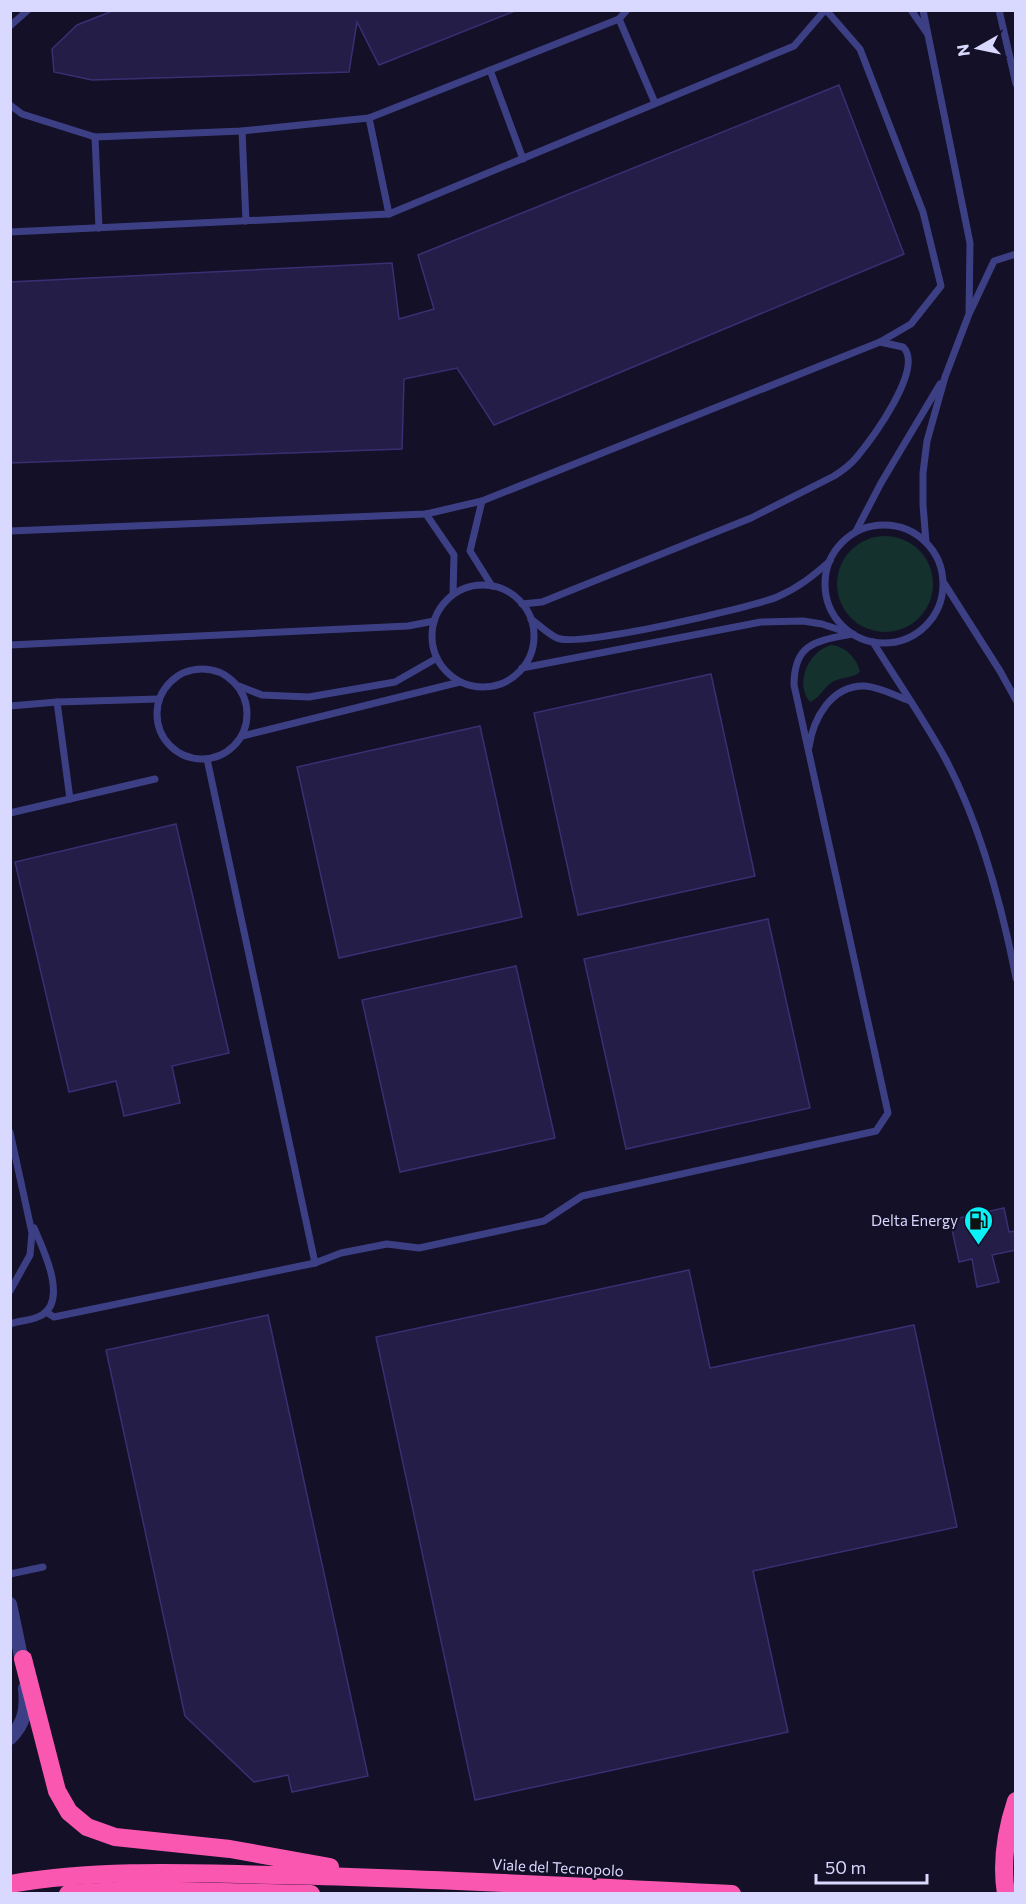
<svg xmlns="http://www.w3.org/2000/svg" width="1026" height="1904" font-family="Commissioner,sans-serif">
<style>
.green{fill:#14312e}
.building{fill:#231d48;stroke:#383073;stroke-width:1.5}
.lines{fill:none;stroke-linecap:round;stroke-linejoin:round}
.lane{stroke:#3d3f85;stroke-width:7}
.street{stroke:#3d3f85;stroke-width:14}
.highway{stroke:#fa57b1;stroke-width:18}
.labels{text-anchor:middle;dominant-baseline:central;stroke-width:4.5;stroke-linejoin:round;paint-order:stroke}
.poi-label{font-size:15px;fill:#d9d8fe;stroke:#131027;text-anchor:end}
.street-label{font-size:15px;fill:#d9d8fe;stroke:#131027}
</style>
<rect width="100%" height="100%" fill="#131027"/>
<g class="green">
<circle cx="885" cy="584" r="48"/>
<path d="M831,645C844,645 858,659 860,672C853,678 841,677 832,682C824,687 819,699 810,702C794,683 809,651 831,645Z"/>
</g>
<g class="building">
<polygon points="115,10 515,10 515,11 379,65 357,22 349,72 92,80 54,72 52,49 77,25"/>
<polygon points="839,85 904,254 494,425 457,368 404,379 402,449 10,463 10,282 392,263 399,319 434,309 418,255"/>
<polygon points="711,674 755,876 578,915 534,713"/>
<polygon points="480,726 522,917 339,958 297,767"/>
<polygon points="176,824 229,1053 172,1066 180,1103 124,1116 116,1081 69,1092 15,862"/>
<polygon points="768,919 810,1108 626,1149 584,959"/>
<polygon points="516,966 555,1138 400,1172 362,1000"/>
<polygon points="1004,1208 1009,1232 1016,1231 1016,1250 992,1255 999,1282 977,1287 972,1259 959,1262 950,1220"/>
<polygon points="689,1270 710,1368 914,1325 957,1527 753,1571 788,1732 475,1800 376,1337"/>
<polygon points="268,1315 368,1776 292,1792 288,1775 254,1782 185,1716 106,1350"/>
</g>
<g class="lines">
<g class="lane">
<polyline points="911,10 927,33"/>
<polyline points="923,10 970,243 969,314 945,377 927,441 923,473 923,505 926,542"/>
<polyline points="999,10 1016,84"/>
<polyline points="619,19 655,103"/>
<polyline points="10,26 28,10"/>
<polyline points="490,70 523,159"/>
<polyline points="10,105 22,114 95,137 242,131 369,118 619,19 627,10"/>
<polyline points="369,118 389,214"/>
<polyline points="242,131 246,221"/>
<polyline points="95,137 99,228"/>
<polyline points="10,232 389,214 794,46 825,10"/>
<polyline points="970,312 994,261 1016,254"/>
<polyline points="482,501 470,551 492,586"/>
<polyline points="426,514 454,555 453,594"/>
<circle cx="884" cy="584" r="59"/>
<polyline points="10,531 426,514 482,501 880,342 911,324 941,286 923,212 860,49 826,10"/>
<polyline points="856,531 881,483 940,384"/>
<polyline points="944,583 1000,671 1016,700"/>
<circle cx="483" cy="636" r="51"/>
<path d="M522,604L542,602L751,518L834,476C842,471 850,465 856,458C871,440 925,368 903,347L880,342"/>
<path d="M531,619C539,625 548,634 557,638C578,648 750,608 777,597C798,588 813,576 830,561"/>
<path d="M873,642C897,681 924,719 946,760C980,824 1002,907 1016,978"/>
<polyline points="10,645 408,626 434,621"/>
<polyline points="522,668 761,622 803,621 822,624 849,633"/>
<circle cx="202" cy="714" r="45"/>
<polyline points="239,686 262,695 309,697 395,682 437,658"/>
<polyline points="57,702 70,799"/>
<polyline points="10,706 57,702 159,699"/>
<polyline points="242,736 460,682"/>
<path d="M809,747C813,719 831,685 865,686C880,687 896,696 910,701"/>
<path d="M207,759L315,1263L341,1253L387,1244L419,1248L544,1221L582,1196L876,1131L888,1113L794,685C794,642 817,641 853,634"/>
<polyline points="10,813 155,779"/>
<polyline points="10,1132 32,1233 30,1255 10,1291"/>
<polyline points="46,1312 54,1317 315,1263"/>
<path d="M10,1324C21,1320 32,1321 42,1315C68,1299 43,1249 34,1228"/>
<polyline points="10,1574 43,1567"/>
</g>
<g class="street">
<polyline points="10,1604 23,1666"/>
<path d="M10,1738C25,1723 27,1708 25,1688"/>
</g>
<g class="highway">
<polyline points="23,1659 57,1791 69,1812 87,1827 115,1837 230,1849 330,1867"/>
<path d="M10,1884C99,1869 188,1873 278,1875C430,1878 581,1887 732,1894"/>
<polyline points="68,1894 136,1890 311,1894"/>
<path d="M1006,1894C1001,1863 1006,1831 1016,1801"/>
</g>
</g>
<defs>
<symbol id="fuel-pin" viewBox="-11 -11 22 30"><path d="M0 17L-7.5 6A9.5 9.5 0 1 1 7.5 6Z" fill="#0af1f8" stroke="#131027"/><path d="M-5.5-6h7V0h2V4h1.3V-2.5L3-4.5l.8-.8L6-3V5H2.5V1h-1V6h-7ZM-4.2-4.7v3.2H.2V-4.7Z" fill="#111"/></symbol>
</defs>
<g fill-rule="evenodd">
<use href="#fuel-pin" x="962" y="1204" width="33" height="45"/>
</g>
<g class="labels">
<g class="poi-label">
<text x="958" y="1220">Delta Energy</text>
</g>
<g class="street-label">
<text transform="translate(558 1867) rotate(3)">Viale del Tecnopolo</text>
</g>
</g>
<rect width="1026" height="1904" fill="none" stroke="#d9d8fe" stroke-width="24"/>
<g transform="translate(978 48) rotate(261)" stroke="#131027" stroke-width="4.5" paint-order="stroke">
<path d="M0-4.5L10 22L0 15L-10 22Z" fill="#d9d8fe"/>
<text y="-9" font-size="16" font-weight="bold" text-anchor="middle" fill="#d9d8fe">N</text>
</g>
<path d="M816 1874v9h111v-9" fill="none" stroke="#d9d8fe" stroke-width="3"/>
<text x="825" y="1874" font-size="18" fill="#d9d8fe" stroke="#131027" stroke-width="4.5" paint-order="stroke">50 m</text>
</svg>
